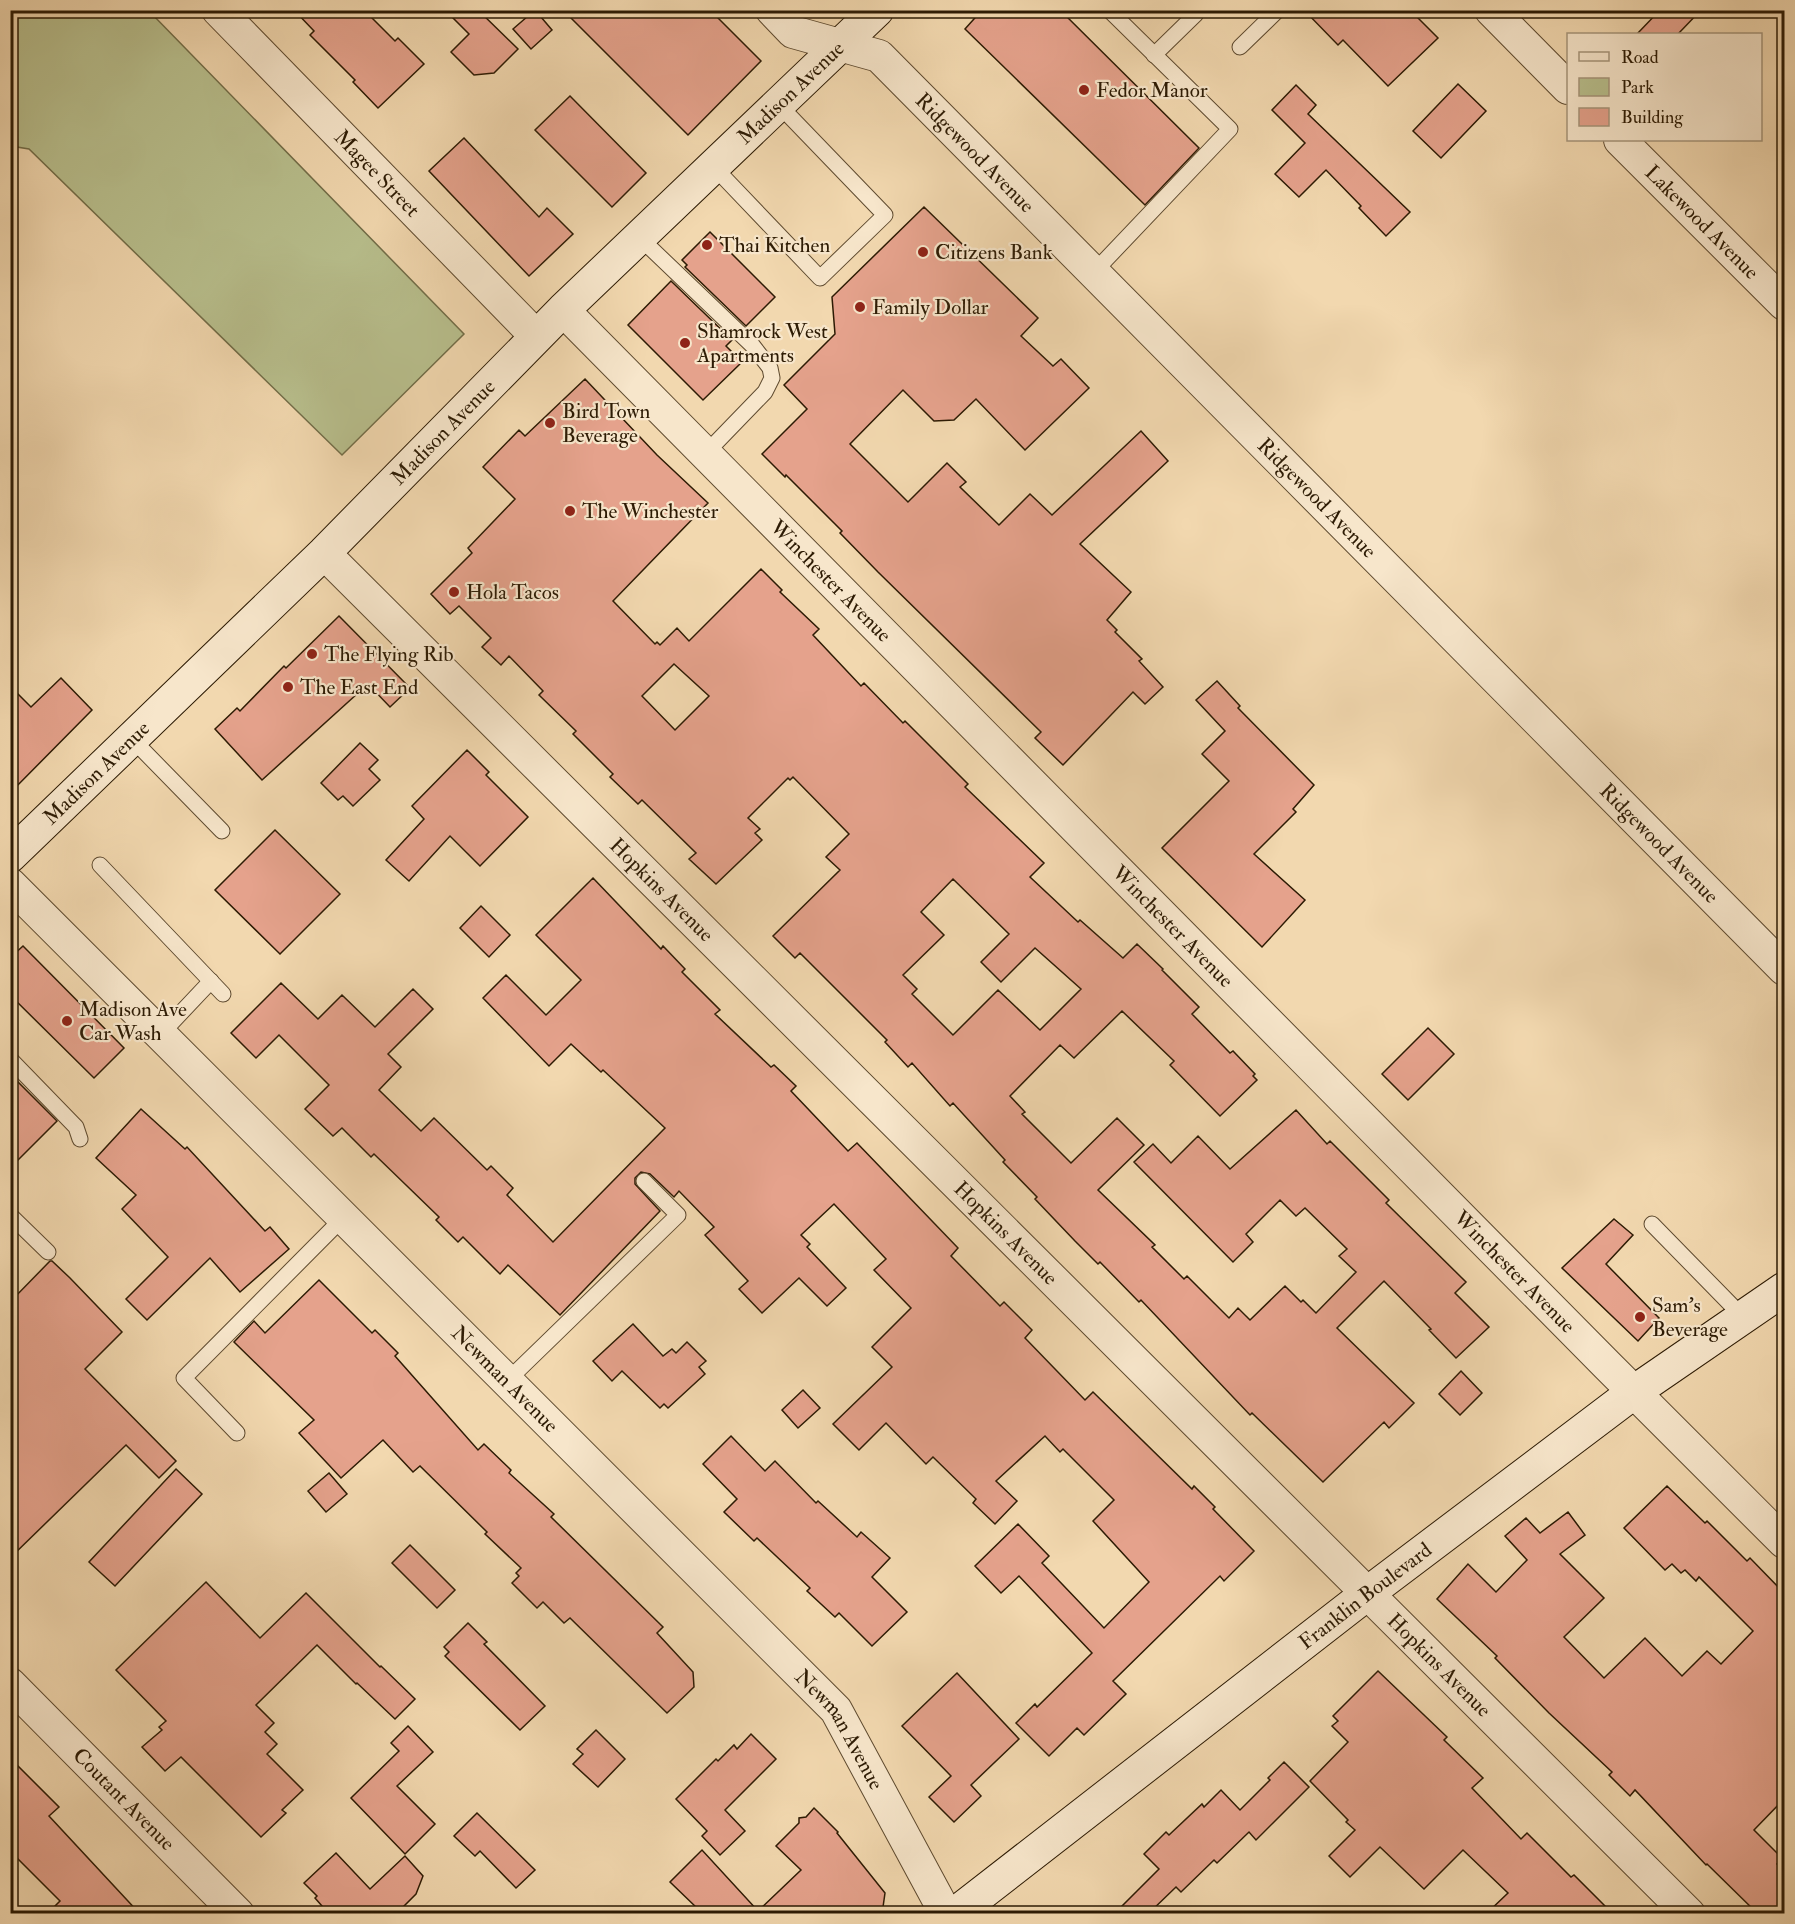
<svg xmlns="http://www.w3.org/2000/svg" width="1795" height="1924" font-family="'IM FELL Double Pica',serif">
<style>
.green{fill:#b8bf8d;stroke:#726d48;stroke-width:1.5}
.building{fill:#e5a28c;stroke:#2d1b04;stroke-width:1.5;fill-rule:evenodd}
.lines{fill:none;stroke-linecap:round;stroke-linejoin:round}
.lane-casing{stroke:#5e4a2f;stroke-width:17}
.street-casing{stroke:#5e4a2f;stroke-width:34}
.secondary-casing{stroke:#2d1b04;stroke-width:35}
.lane{stroke:#f7e6cb;stroke-width:15}
.street{stroke:#f7e6cb;stroke-width:32}
.secondary{stroke:#f7e6cb;stroke-width:33}
.poi-dot{fill:#8f2418;stroke:#f7e6cb;stroke-width:2}
.labels{text-anchor:middle;dominant-baseline:central;stroke-width:4.5;stroke-linejoin:round;paint-order:stroke}
.poi-label{font-size:21px;fill:#2d1b04;stroke:#f7e6cb;text-anchor:start}
.street-label{font-size:21px;fill:#2d1b04;stroke:#f7e6cb}
</style>
<rect width="100%" height="100%" fill="#f2d8af"/>
<filter id="stains"><feTurbulence type="fractalNoise" baseFrequency=".00333" numOctaves="4"/><feColorMatrix values="0 0 0 0 .2 0 0 0 0 .09 0 0 0 0 .02 0 0 0 .5 -.17"/></filter>
<radialGradient id="worn" r=".72"><stop offset=".6" stop-color="#630" stop-opacity="0"/><stop offset="1" stop-color="#630" stop-opacity=".3"/></radialGradient>
<polygon class="green" points="11,10 149,11 464,334 342,455 29,149 11,146"/>
<g class="building">
<polygon points="294,10 364,10 395,41 398,38 424,64 378,108 353,82 355,80 310,35 314,31"/>
<polygon points="445,10 478,10 518,49 494,73 474,75 451,52 469,34"/>
<polygon points="535,10 552,30 531,49 513,29"/>
<polygon points="563,10 710,10 761,61 688,135"/>
<polygon points="982,10 1060,10 1199,148 1145,205 965,29"/>
<polygon points="1304,10 1410,10 1438,38 1388,86 1343,40 1338,45"/>
<polygon points="1660,10 1701,10 1678,34 1637,34"/>
<polygon points="1458,84 1486,111 1441,158 1413,131"/>
<polygon points="1296,85 1316,105 1308,114 1410,212 1386,236 1359,208 1361,206 1326,170 1299,197 1275,174 1305,143 1272,110"/>
<polygon points="570,96 646,173 612,207 535,130"/>
<polygon points="464,138 539,217 547,208 573,234 529,276 429,171"/>
<polygon points="924,207 1038,318 1021,336 1053,366 1061,359 1089,388 1025,450 976,399 954,420 934,421 903,390 850,444 908,502 947,463 966,482 960,487 999,525 1030,494 1052,515 1141,431 1168,461 1080,544 1131,592 1107,620 1117,630 1115,632 1142,659 1139,661 1163,687 1145,704 1133,692 1063,765 1035,738 1041,732 878,572 840,533 842,531 786,475 785,477 762,454 807,409 784,385 835,334 832,297"/>
<polygon points="710,232 775,297 746,326 685,267 687,265 682,260"/>
<polygon points="671,281 732,340 726,346 742,362 703,400 628,325"/>
<path d="M585,379L657,455L708,503L613,601L655,644L657,642L660,645L677,628L689,641L761,569L782,590L780,592L819,629L813,635L861,686L864,683L903,723L905,721L968,784L965,787L1044,863L1030,877L1078,922L1080,920L1123,958L1137,944L1163,969L1162,970L1199,1007L1192,1014L1230,1053L1233,1051L1255,1074L1253,1076L1257,1080L1220,1116L1170,1065L1174,1061L1122,1011L1074,1058L1060,1045L1010,1096L1025,1112L1022,1114L1071,1163L1117,1118L1144,1145L1098,1190L1155,1245L1152,1247L1184,1279L1187,1276L1229,1318L1238,1308L1250,1320L1285,1286L1301,1302L1303,1300L1316,1313L1356,1272L1339,1256L1347,1249L1305,1208L1296,1216L1280,1200L1246,1234L1253,1242L1233,1262L1134,1162L1153,1144L1171,1163L1198,1136L1230,1169L1296,1110L1327,1144L1330,1141L1389,1200L1386,1203L1466,1282L1455,1293L1489,1327L1456,1358L1429,1330L1431,1329L1384,1281L1337,1328L1414,1403L1389,1428L1384,1422L1323,1482L1252,1413L1250,1415L1141,1300L1139,1302L1100,1262L1098,1264L1075,1241L1035,1199L1037,1197L1003,1162L1005,1160L953,1103L950,1106L912,1063L908,1067L885,1042L887,1040L800,953L795,958L773,936L840,870L826,857L849,834L793,777L790,780L788,778L748,818L760,829L755,833L762,840L716,884L689,859L696,853L642,800L638,804L610,777L613,774L573,734L576,731L539,695L543,691L509,656L501,665L482,647L491,638L459,606L450,614L431,594L472,553L468,548L515,499L483,467L519,430L525,436ZM674,664L709,696L675,730L642,696ZM953,879L1009,934L981,962L1001,982L1035,948L1081,989L1040,1030L998,990L953,1035L912,994L917,989L903,975L944,935L921,912Z"/>
<polygon points="339,616 410,688 390,707 368,684 262,780 215,729 237,708 240,711 284,666 286,668"/>
<polygon points="61,678 92,710 10,793 10,686 31,707"/>
<polygon points="1217,681 1240,706 1238,708 1314,785 1293,809 1296,812 1254,854 1305,900 1262,947 1162,848 1229,781 1202,754 1225,731 1196,700"/>
<polygon points="360,743 378,760 369,769 380,780 353,806 343,796 338,800 321,783"/>
<polygon points="467,750 489,772 486,775 528,817 480,866 450,836 409,881 386,860 424,819 412,806"/>
<polygon points="275,830 340,894 280,954 215,890"/>
<polygon points="593,878 661,949 663,946 685,969 682,972 720,1010 715,1014 771,1067 774,1065 796,1086 791,1091 848,1151 857,1143 958,1248 951,1256 1000,1306 1004,1302 1032,1330 1025,1338 1085,1400 1093,1392 1192,1489 1194,1486 1215,1507 1213,1509 1254,1551 1224,1581 1220,1576 1113,1681 1126,1694 1084,1735 1077,1728 1049,1756 1016,1723 1035,1704 1037,1707 1092,1653 1019,1576 1001,1593 975,1566 1018,1524 1049,1556 1042,1563 1104,1628 1149,1582 1093,1521 1114,1500 1063,1449 1060,1452 1045,1436 996,1481 1017,1501 995,1524 973,1503 976,1499 933,1457 926,1464 886,1423 859,1450 833,1424 892,1367 872,1347 911,1308 874,1270 886,1259 834,1204 801,1235 810,1244 807,1247 846,1288 827,1306 799,1278 762,1313 739,1289 748,1281 705,1235 714,1227 679,1191 674,1197 650,1174 641,1172 635,1178 635,1184 660,1211 560,1315 508,1265 500,1274 463,1237 458,1242 436,1220 439,1217 374,1154 371,1157 342,1128 333,1136 305,1109 329,1085 279,1035 256,1058 231,1033 281,983 318,1019 342,995 375,1027 413,989 433,1009 388,1054 401,1067 379,1090 421,1131 434,1118 487,1170 491,1166 513,1188 507,1195 553,1242 665,1128 603,1070 601,1072 571,1044 549,1066 483,998 506,975 546,1015 581,980 536,935"/>
<polygon points="481,906 510,935 489,957 460,928"/>
<polygon points="23,946 124,1048 94,1078 10,995 10,958"/>
<polygon points="1428,1028 1454,1054 1408,1100 1382,1074"/>
<polygon points="10,1074 57,1121 10,1168"/>
<polygon points="141,1109 185,1149 187,1147 265,1231 270,1227 289,1249 240,1292 210,1258 147,1320 126,1299 168,1257 122,1209 136,1195 96,1158"/>
<polygon points="1614,1219 1633,1235 1606,1264 1659,1318 1638,1341 1562,1268"/>
<polygon points="50,1261 52,1261 70,1278 122,1332 85,1369 176,1461 159,1478 126,1445 10,1558 10,1302"/>
<polygon points="319,1280 372,1333 375,1330 398,1353 395,1356 478,1450 484,1444 511,1470 509,1473 554,1514 551,1517 663,1627 657,1633 693,1672 694,1687 667,1713 570,1618 564,1623 543,1602 537,1608 512,1583 519,1576 516,1573 521,1568 485,1534 487,1532 420,1466 413,1472 383,1440 341,1478 299,1433 314,1420 234,1342 254,1321 265,1333"/>
<polygon points="633,1324 663,1356 672,1349 676,1353 687,1342 706,1361 699,1367 705,1374 668,1408 664,1404 660,1408 622,1371 612,1381 593,1361"/>
<polygon points="1461,1371 1482,1393 1460,1415 1439,1394"/>
<polygon points="803,1390 820,1408 798,1428 782,1410"/>
<polygon points="731,1436 765,1471 775,1461 816,1503 818,1501 857,1537 861,1532 890,1558 872,1577 907,1612 872,1646 839,1613 835,1617 807,1591 810,1588 757,1538 754,1541 724,1512 737,1499 703,1464"/>
<polygon points="176,1469 202,1494 115,1586 89,1562"/>
<polygon points="329,1473 347,1494 326,1512 308,1491"/>
<polygon points="1667,1486 1705,1523 1707,1521 1747,1561 1750,1558 1785,1594 1785,1798 1754,1830 1782,1858 1777,1864 1785,1872 1785,1914 1758,1914 1707,1864 1706,1865 1635,1790 1630,1796 1609,1775 1612,1772 1549,1713 1495,1658 1497,1656 1437,1599 1468,1564 1496,1592 1527,1560 1505,1536 1526,1518 1540,1533 1568,1512 1585,1535 1560,1554 1604,1598 1564,1637 1604,1678 1645,1638 1682,1676 1707,1651 1721,1664 1753,1631 1699,1577 1696,1581 1685,1570 1681,1573 1672,1564 1665,1570 1624,1528"/>
<polygon points="410,1545 455,1590 437,1608 392,1563"/>
<polygon points="206,1582 260,1638 306,1593 380,1667 381,1666 415,1699 395,1719 357,1683 356,1684 317,1645 256,1705 274,1723 265,1732 277,1744 267,1754 303,1790 282,1810 286,1813 261,1837 181,1757 165,1771 142,1747 162,1730 159,1727 166,1721 116,1670"/>
<polygon points="468,1623 487,1642 484,1644 545,1706 520,1730 445,1656 449,1652 444,1647"/>
<polygon points="1378,1671 1447,1737 1444,1740 1483,1778 1472,1788 1521,1839 1527,1833 1571,1877 1574,1875 1613,1914 1486,1914 1508,1893 1463,1850 1424,1889 1380,1847 1350,1877 1329,1856 1355,1830 1346,1822 1348,1820 1310,1781 1348,1742 1332,1726 1338,1721 1333,1716"/>
<polygon points="957,1673 1019,1739 971,1785 981,1796 954,1822 929,1797 951,1776 902,1726"/>
<polygon points="408,1726 433,1752 397,1786 435,1824 405,1854 351,1798 399,1751 391,1743"/>
<polygon points="596,1730 625,1759 598,1787 573,1764 583,1754 577,1749"/>
<polygon points="751,1734 776,1759 725,1810 745,1831 720,1855 702,1836 707,1831 676,1799 716,1759 718,1761 734,1745 737,1749"/>
<polygon points="10,1758 59,1807 49,1816 140,1914 47,1914 60,1901 10,1851"/>
<polygon points="1284,1762 1309,1787 1256,1840 1249,1832 1217,1863 1214,1860 1181,1892 1176,1887 1148,1914 1114,1914 1159,1869 1144,1854 1166,1832 1169,1835 1202,1804 1204,1807 1221,1790 1240,1810 1270,1780 1268,1778"/>
<polygon points="814,1808 838,1832 837,1833 885,1893 882,1914 705,1914 699,1908 698,1909 670,1882 702,1850 758,1911 801,1870 776,1846 799,1823 799,1818 806,1817"/>
<polygon points="477,1813 535,1870 516,1888 480,1851 475,1856 454,1836"/>
<polygon points="336,1853 370,1889 405,1856 423,1876 416,1894 396,1914 329,1914 315,1898 317,1896 304,1883"/>
</g>
<g class="lines">
<defs>
<g id="lane">
<polyline points="1240,47 1278,10"/>
<polyline points="1154,55 1196,14"/>
<polyline points="713,166 820,278 885,215 778,104"/>
<polyline points="639,237 753,346 770,368 772,378 765,392 705,454"/>
<polyline points="1094,272 1230,129 1109,10"/>
<polyline points="132,739 222,831"/>
<polyline points="100,865 223,994"/>
<polyline points="161,1034 211,981"/>
<polyline points="10,1059 76,1127 80,1139"/>
<polyline points="10,1215 48,1252"/>
<polyline points="1652,1224 1743,1317"/>
<polyline points="507,1381 678,1215 644,1181"/>
<polyline points="237,1433 184,1378 344,1217"/>
</g>
<g id="street">
<path id="s1" d="M218,10L536,336"/>
<path id="s2" d="M772,10L793,32L879,56L1784,969"/>
<polyline points="1491,10 1568,88"/>
<path id="s3" d="M1620,140L1784,304"/>
<path id="s4" d="M563,310L1607,1365L1784,1542"/>
<path id="s5" d="M324,553L1689,1914"/>
<path id="s6" d="M10,884L836,1710L946,1914"/>
<path id="s7" d="M10,1684L238,1914"/>
</g>
<g id="secondary">
<path id="s8" d="M10,856L324,553L563,310L877,10"/>
<path id="s9" d="M955,1914L1368,1593L1634,1392L1784,1289"/>
</g>
</defs>
<use href="#lane" class="lane-casing"/>
<use href="#street" class="street-casing"/>
<use href="#secondary" class="secondary-casing"/>
<use href="#lane" class="lane"/>
<use href="#street" class="street"/>
<use href="#secondary" class="secondary"/>
</g>
<g class="poi-dot">
<circle cx="1084" cy="90" r="6"/>
<circle cx="707" cy="245" r="6"/>
<circle cx="923" cy="252" r="6"/>
<circle cx="860" cy="307" r="6"/>
<circle cx="685" cy="343" r="6"/>
<circle cx="550" cy="423" r="6"/>
<circle cx="570" cy="511" r="6"/>
<circle cx="454" cy="592" r="6"/>
<circle cx="312" cy="654" r="6"/>
<circle cx="288" cy="687" r="6"/>
<circle cx="67" cy="1021" r="6"/>
<circle cx="1640" cy="1317" r="6"/>
</g>
<g class="labels">
<g class="poi-label">
<text x="1096" y="90">Fedor Manor</text>
<text x="719" y="245">Thai Kitchen</text>
<text x="935" y="252">Citizens Bank</text>
<text x="872" y="307">Family Dollar</text>
<text x="697" y="331">Shamrock West<tspan x="697" dy="24">Apartments</tspan></text>
<text x="562" y="411">Bird Town<tspan x="562" dy="24">Beverage</tspan></text>
<text x="582" y="511">The Winchester</text>
<text x="466" y="592">Hola Tacos</text>
<text x="324" y="654">The Flying Rib</text>
<text x="300" y="687">The East End</text>
<text x="79" y="1009">Madison Ave<tspan x="79" dy="24">Car Wash</tspan></text>
<text x="1652" y="1305">Sam's<tspan x="1652" dy="24">Beverage</tspan></text>
</g>
<g class="street-label">
<text stroke="none"><textPath href="#s8" startOffset="1092">Madison Avenue</textPath></text>
<text stroke="none"><textPath href="#s2" startOffset="256">Ridgewood Avenue</textPath></text>
<text stroke="none"><textPath href="#s1" startOffset="228">Magee Street</textPath></text>
<text stroke="none"><textPath href="#s3" startOffset="116">Lakewood Avenue</textPath></text>
<text stroke="none"><textPath href="#s8" startOffset="606">Madison Avenue</textPath></text>
<text stroke="none"><textPath href="#s2" startOffset="742">Ridgewood Avenue</textPath></text>
<text stroke="none"><textPath href="#s4" startOffset="381">Winchester Avenue</textPath></text>
<text stroke="none"><textPath href="#s8" startOffset="120">Madison Avenue</textPath></text>
<text stroke="none"><textPath href="#s2" startOffset="1228">Ridgewood Avenue</textPath></text>
<text stroke="none"><textPath href="#s5" startOffset="477">Hopkins Avenue</textPath></text>
<text stroke="none"><textPath href="#s4" startOffset="867">Winchester Avenue</textPath></text>
<text stroke="none"><textPath href="#s5" startOffset="963">Hopkins Avenue</textPath></text>
<text stroke="none"><textPath href="#s4" startOffset="1353">Winchester Avenue</textPath></text>
<text stroke="none"><textPath href="#s6" startOffset="700">Newman Avenue</textPath></text>
<text stroke="none"><textPath href="#s9" startOffset="519">Franklin Boulevard</textPath></text>
<text stroke="none"><textPath href="#s5" startOffset="1575">Hopkins Avenue</textPath></text>
<text stroke="none"><textPath href="#s6" startOffset="1186">Newman Avenue</textPath></text>
<text stroke="none"><textPath href="#s7" startOffset="162">Coutant Avenue</textPath></text>
</g>
</g>
<rect width="1795" height="1924" fill="none" stroke="#f2d8af" stroke-width="36"/>
<rect x="12" y="12" width="1771" height="1900" fill="none" stroke="#2d1b04" stroke-width="3"/>
<rect x="18" y="18" width="1759" height="1888" fill="none" stroke="#2d1b04" stroke-width="1.5"/>
<rect x="1567" y="33" width="195" height="108" fill="#f7e6cb" stroke="#a6957b" stroke-width="1.5"/>
<rect x="1579" y="52" width="30" height="9" fill="#f7e6cb" stroke="#a6957b" stroke-width="1.5"/>
<text x="1621" y="63" font-size="18" fill="#2d1b04">Road</text>
<rect x="1579" y="78" width="30" height="18" fill="#b8bf8d" stroke="#a6957b" stroke-width="1.5"/>
<text x="1621" y="93" font-size="18" fill="#2d1b04">Park</text>
<rect x="1579" y="108" width="30" height="18" fill="#e5a28c" stroke="#a6957b" stroke-width="1.5"/>
<text x="1621" y="123" font-size="18" fill="#2d1b04">Building</text>
<rect width="100%" height="100%" filter="url(#stains)"/>
<rect width="100%" height="100%" fill="url(#worn)"/>
</svg>
